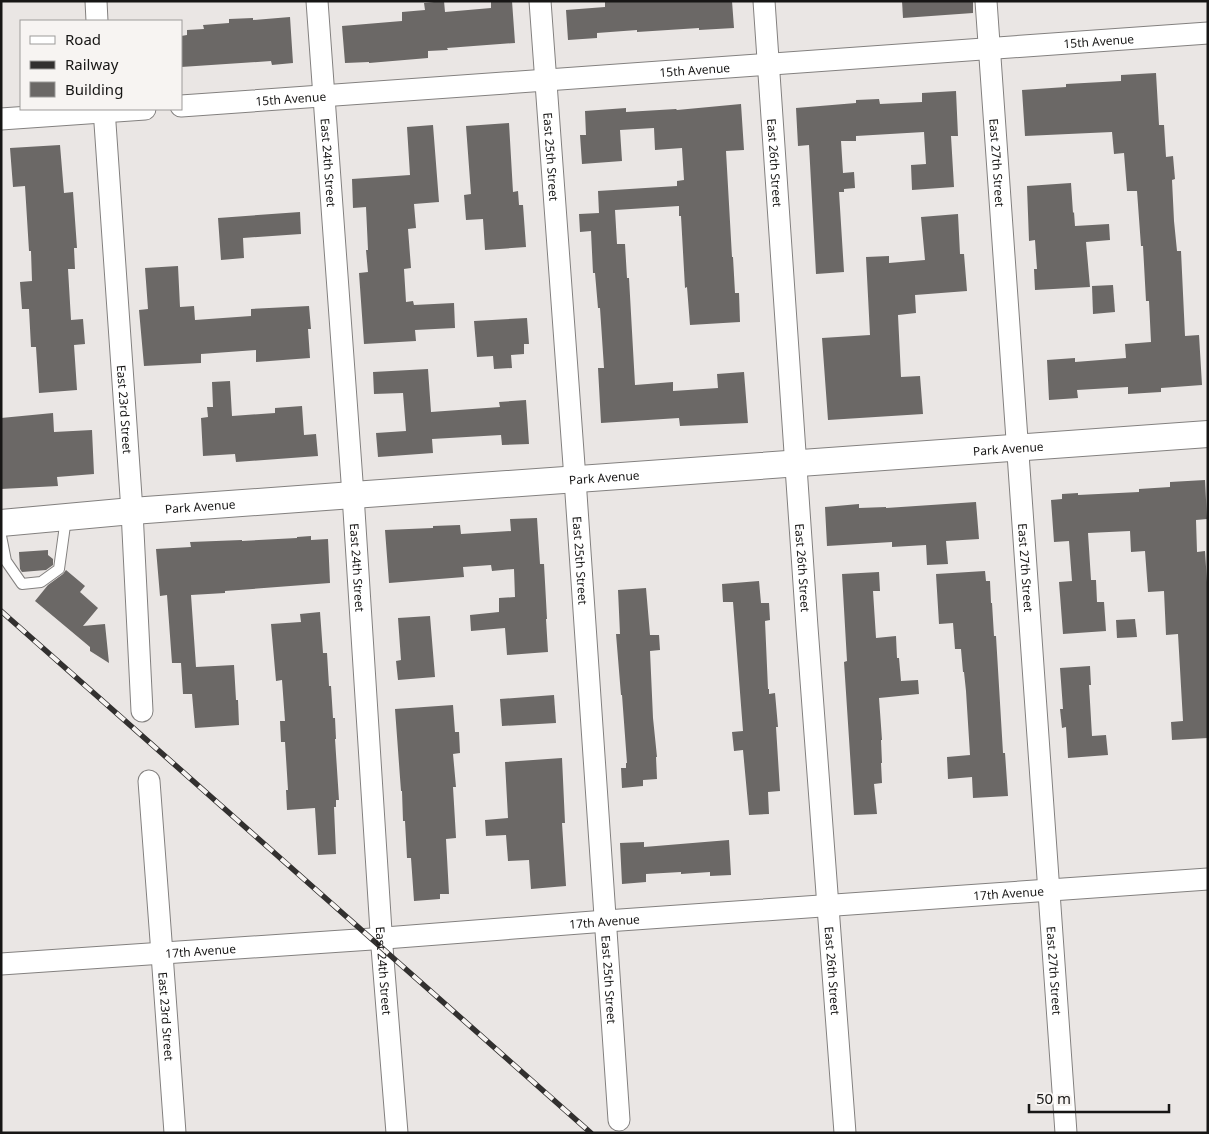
<svg xmlns="http://www.w3.org/2000/svg" width="1209" height="1134" font-family="'Noto Sans',sans-serif">
<style>
.building{fill:#6b6866}
.lines{fill:none;stroke-linecap:round;stroke-linejoin:round}
.service-casing{stroke:#83807f;stroke-width:12}
.minor-casing{stroke:#83807f;stroke-width:23}
.tertiary-casing{stroke:#83807f;stroke-width:28}
.service{stroke:#fff;stroke-width:10}
.minor{stroke:#fff;stroke-width:21}
.tertiary{stroke:#fff;stroke-width:26}
.rail-casing{stroke:#32302f;stroke-width:5.5}
.rail{stroke:#f7f4f2;stroke-width:4;stroke-dasharray:11;stroke-linecap:butt}
.labels{text-anchor:middle;dominant-baseline:central;stroke-width:5;stroke-linejoin:round;paint-order:stroke}
.street-label{font-size:12px;fill:#171615;stroke:#f7f4f2}
</style>
<rect width="100%" height="100%" fill="#eae6e4"/>
<g class="building">
<polygon points="444,1 445,12 491,8 491,1 512,1 515,43 447,48 448,50 428,51 428,58 369,63 369,62 345,63 342,26 402,21 402,12 425,10 424,3"/>
<polygon points="605,1 732,1 734,28 699,30 699,28 637,32 637,30 597,33 597,38 568,40 566,10 605,7"/>
<polygon points="902,1 973,1 973,13 903,18"/>
<polygon points="290,17 293,63 272,65 271,61 181,67 181,36 187,35 187,30 204,29 203,25 229,23 229,19 253,18 253,20"/>
<polygon points="1156,73 1159,125 1164,125 1166,157 1173,156 1175,179 1172,180 1174,221 1177,251 1181,251 1185,336 1199,335 1202,385 1161,388 1161,392 1128,394 1128,387 1077,390 1078,398 1049,400 1047,360 1075,358 1075,362 1126,358 1125,344 1151,342 1149,301 1146,301 1143,246 1141,246 1137,191 1127,191 1124,153 1114,154 1112,132 1025,136 1022,90 1066,87 1066,84 1121,81 1121,75"/>
<polygon points="956,91 958,136 951,136 954,187 912,190 911,165 926,164 924,132 856,136 856,141 841,141 843,173 854,172 855,188 844,189 844,192 839,192 844,272 816,274 809,145 798,146 796,108 856,103 856,100 879,99 880,104 922,102 922,93"/>
<polygon points="741,104 744,150 726,151 732,257 733,257 735,293 739,293 740,322 690,325 687,287 685,288 681,216 679,216 679,206 615,210 617,244 625,244 627,278 629,278 635,385 673,382 673,391 718,388 717,374 744,372 748,423 680,426 679,418 601,423 598,368 604,368 600,308 598,308 595,273 593,273 591,231 580,232 579,214 599,213 598,191 677,186 677,181 684,180 682,148 655,150 654,128 620,130 622,161 582,164 580,135 586,135 585,111 626,108 626,112 676,109 677,110"/>
<polygon points="509,123 513,192 518,191 519,205 523,205 526,247 485,250 483,219 466,220 464,195 471,194 466,126"/>
<polygon points="433,125 439,202 414,204 416,228 408,229 411,268 404,269 406,302 413,301 414,305 454,303 455,328 415,330 416,341 364,344 359,273 368,272 366,250 368,250 366,207 353,208 352,179 410,175 407,127"/>
<polygon points="60,145 64,193 73,192 77,248 74,248 75,269 68,269 71,320 83,319 85,344 74,345 77,390 39,393 36,347 31,347 29,309 22,309 20,282 32,281 31,251 29,251 25,186 13,187 10,148"/>
<polygon points="1071,183 1073,213 1074,212 1075,226 1109,224 1110,240 1086,242 1090,287 1035,290 1034,269 1037,269 1035,240 1029,241 1027,186"/>
<polygon points="300,212 301,234 243,238 244,258 221,260 218,218"/>
<polygon points="958,214 960,254 964,254 967,291 915,295 916,313 898,315 901,377 920,376 923,414 828,420 822,338 870,335 866,257 889,256 889,263 925,260 921,217"/>
<polygon points="178,266 180,307 194,306 195,320 251,316 251,309 309,306 311,329 308,329 310,358 256,362 256,350 201,354 201,363 144,366 139,310 148,309 145,268"/>
<polygon points="1113,285 1115,312 1093,314 1092,286"/>
<polygon points="527,318 529,344 524,344 524,354 511,355 512,368 494,369 493,356 477,357 474,321"/>
<polygon points="428,369 431,412 500,407 499,402 526,400 529,444 502,445 501,435 432,439 433,453 378,457 376,433 406,431 403,393 374,394 373,372"/>
<polygon points="230,381 232,416 275,413 275,408 302,406 304,435 316,434 318,456 236,462 235,454 203,456 201,418 208,417 207,407 213,407 212,382"/>
<polygon points="53,413 54,432 92,430 94,474 57,477 58,486 1,489 1,418"/>
<polygon points="1205,480 1207,519 1196,520 1197,552 1205,551 1208,598 1208,738 1172,740 1171,722 1183,721 1178,634 1166,635 1164,591 1148,592 1145,551 1131,552 1130,531 1088,533 1091,580 1096,580 1097,602 1104,602 1106,631 1063,634 1059,582 1072,581 1069,541 1054,542 1051,500 1062,499 1062,494 1078,493 1078,495 1139,492 1139,489 1170,487 1170,482"/>
<polygon points="976,502 979,539 946,541 948,564 927,565 926,545 892,547 892,542 827,546 825,507 859,504 859,508 886,507 886,508"/>
<polygon points="537,518 540,564 544,564 547,619 546,619 548,652 507,655 505,628 471,631 470,615 499,612 499,598 515,597 514,569 492,571 491,565 463,567 464,577 389,583 385,530 433,528 433,526 460,525 461,534 511,531 510,519"/>
<polygon points="311,536 311,540 328,539 330,583 225,591 225,593 191,595 196,667 234,665 236,700 238,700 239,725 195,728 192,694 183,694 181,663 172,663 167,595 160,596 156,549 191,547 190,542 242,540 242,541 297,538 297,537"/>
<polygon points="48,550 48,555 53,559 53,565 46,570 22,572 20,569 19,552"/>
<polygon points="66,570 85,586 80,592 98,608 83,626 105,624 109,663 90,651 90,647 35,601 48,585 63,574"/>
<polygon points="985,571 986,581 990,581 991,603 992,603 994,636 996,636 1003,753 1005,753 1008,796 973,798 972,777 948,779 947,757 970,755 966,691 964,672 963,672 961,649 955,649 953,623 939,624 936,574"/>
<polygon points="879,572 880,591 873,591 876,638 896,636 897,658 899,658 901,681 918,680 919,694 879,698 882,740 881,740 882,763 881,763 882,783 874,784 877,814 854,815 844,662 847,661 842,574"/>
<polygon points="759,581 761,603 769,603 770,620 765,621 768,689 769,689 769,694 775,693 778,727 776,727 780,791 768,792 769,814 749,815 743,750 734,751 732,732 743,731 733,602 723,602 722,584"/>
<polygon points="646,588 650,635 659,635 660,650 650,651 653,718 657,757 656,757 657,779 643,780 643,786 622,788 621,768 626,768 626,763 627,763 622,695 621,695 616,634 620,634 618,590"/>
<polygon points="320,612 323,653 327,653 329,686 331,686 333,718 335,718 336,739 335,739 339,800 336,800 336,807 334,807 336,854 318,855 315,808 287,810 286,790 288,790 285,742 281,742 280,721 285,721 282,680 276,681 271,624 301,622 300,614"/>
<polygon points="430,616 435,677 398,680 396,661 401,660 398,618"/>
<polygon points="1135,619 1137,637 1117,638 1116,620"/>
<polygon points="1090,666 1091,685 1089,685 1092,736 1106,735 1108,755 1068,758 1066,727 1062,728 1060,709 1063,709 1060,668"/>
<polygon points="554,695 556,723 502,726 500,699"/>
<polygon points="453,705 455,732 459,732 460,753 453,754 456,787 453,787 456,838 446,839 449,894 440,894 440,899 414,901 411,858 407,858 405,821 403,821 402,791 401,791 395,709"/>
<polygon points="562,758 565,823 562,823 566,886 531,889 529,860 508,861 506,835 486,836 485,820 508,818 505,762"/>
<polygon points="729,840 731,875 710,876 710,872 681,874 681,872 646,874 646,882 622,884 620,843 644,842 644,847"/>
</g>
<g class="lines">
<defs>
<polyline id="service" points="1,536 6,561 22,584 41,582 59,569 66,518"/>
<g id="minor">
<polyline points="96,1 97,21"/>
<path id="s1" d="M317,1L353,495L382,947L397,1133"/>
<path id="s2" d="M540,1L575,479L619,1120"/>
<path id="s3" d="M764,1L807,627L845,1133"/>
<path id="s4" d="M986,1L1066,1133"/>
<path id="s5" d="M181,106L1208,33"/>
<path id="s6" d="M104,109L132,511L142,711"/>
<polyline points="1,119 145,109"/>
<path id="s7" d="M149,781L162,954L175,1133"/>
<path id="s8" d="M1,964L372,939L606,921L1208,879"/>
</g>
<g id="tertiary">
<path id="s9" d="M1,523L132,511L353,495L1208,434"/>
</g>
</defs>
<use href="#service" class="service-casing"/>
<use href="#minor" class="minor-casing"/>
<use href="#tertiary" class="tertiary-casing"/>
<use href="#service" class="service"/>
<use href="#minor" class="minor"/>
<use href="#tertiary" class="tertiary"/>
<defs>
<polyline id="rail" points="1,611 591,1133"/>
</defs>
<use href="#rail" class="rail-casing"/>
<use href="#rail" class="rail"/>
</g>
<g class="labels">
<g class="street-label">
<text stroke="none"><textPath href="#s5" startOffset="920">15th Avenue</textPath></text>
<text stroke="none"><textPath href="#s5" startOffset="515">15th Avenue</textPath></text>
<text stroke="none"><textPath href="#s5" startOffset="110">15th Avenue</textPath></text>
<text stroke="none"><textPath href="#s2" startOffset="156">East 25th Street</textPath></text>
<text stroke="none"><textPath href="#s1" startOffset="162">East 24th Street</textPath></text>
<text stroke="none"><textPath href="#s3" startOffset="162">East 26th Street</textPath></text>
<text stroke="none"><textPath href="#s4" startOffset="162">East 27th Street</textPath></text>
<text stroke="none"><textPath href="#s6" startOffset="301">East 23rd Street</textPath></text>
<text stroke="none"><textPath href="#s9" startOffset="1010">Park Avenue</textPath></text>
<text stroke="none"><textPath href="#s9" startOffset="605">Park Avenue</textPath></text>
<text stroke="none"><textPath href="#s9" startOffset="200">Park Avenue</textPath></text>
<text stroke="none"><textPath href="#s2" startOffset="561">East 25th Street</textPath></text>
<text stroke="none"><textPath href="#s1" startOffset="568">East 24th Street</textPath></text>
<text stroke="none"><textPath href="#s3" startOffset="568">East 26th Street</textPath></text>
<text stroke="none"><textPath href="#s4" startOffset="568">East 27th Street</textPath></text>
<text stroke="none"><textPath href="#s8" startOffset="1010">17th Avenue</textPath></text>
<text stroke="none"><textPath href="#s8" startOffset="605">17th Avenue</textPath></text>
<text stroke="none"><textPath href="#s8" startOffset="200">17th Avenue</textPath></text>
<text stroke="none"><textPath href="#s1" startOffset="972">East 24th Street</textPath></text>
<text stroke="none"><textPath href="#s3" startOffset="972">East 26th Street</textPath></text>
<text stroke="none"><textPath href="#s4" startOffset="972">East 27th Street</textPath></text>
<text stroke="none"><textPath href="#s2" startOffset="981">East 25th Street</textPath></text>
<text stroke="none"><textPath href="#s7" startOffset="236">East 23rd Street</textPath></text>
</g>
</g>
<rect width="1209" height="1134" fill="none" stroke="#171615" stroke-width="5"/>
<rect x="20" y="20" width="162" height="90" fill="#f7f4f2" stroke="#9d9b9a"/>
<rect x="30" y="36" width="25" height="8" fill="#ffffff" stroke="#9d9b9a"/>
<text x="65" y="45" font-size="15" fill="#171615">Road</text>
<rect x="30" y="61" width="25" height="8" fill="#32302f" stroke="#9d9b9a"/>
<text x="65" y="70" font-size="15" fill="#171615">Railway</text>
<rect x="30" y="82" width="25" height="15" fill="#6b6866" stroke="#9d9b9a"/>
<text x="65" y="95" font-size="15" fill="#171615">Building</text>
<path d="M1029 1104v8h140v-8" fill="none" stroke="#171615" stroke-width="2.5"/>
<text x="1036" y="1104" font-size="15" fill="#171615" stroke="#f7f4f2" stroke-width="4" paint-order="stroke">50 m</text>
</svg>
